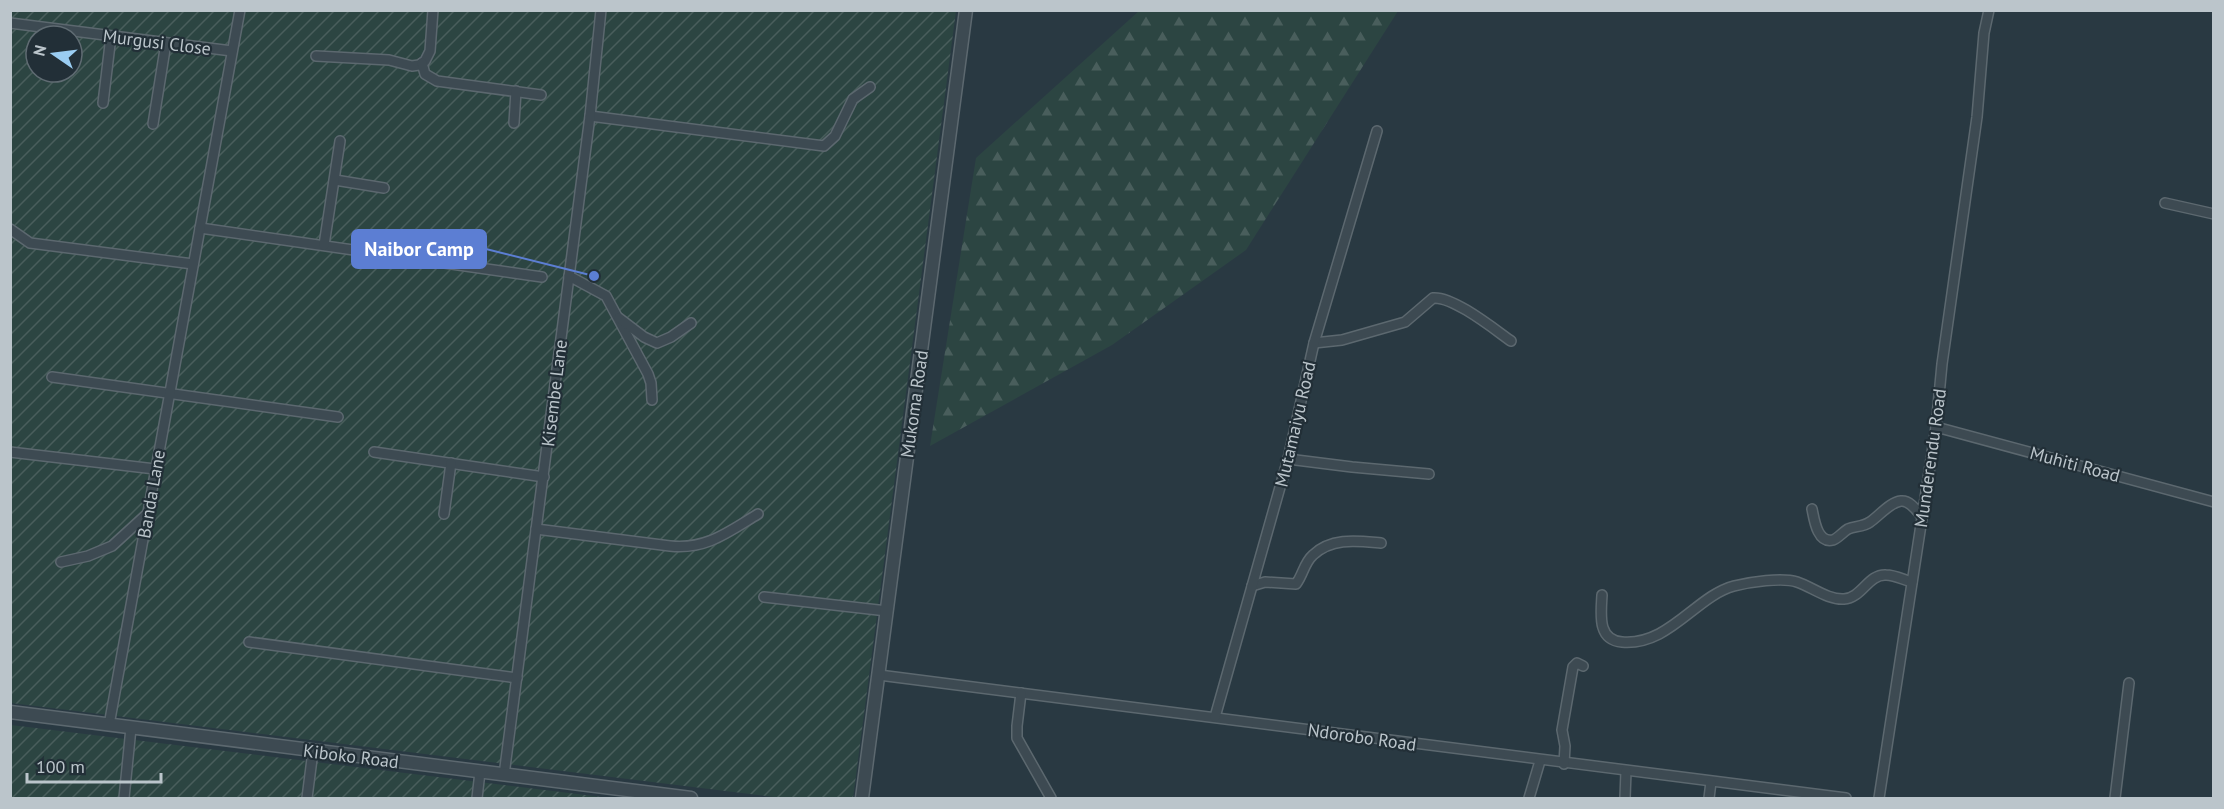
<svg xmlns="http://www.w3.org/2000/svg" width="2224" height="809" font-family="'PT Sans',sans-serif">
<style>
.forest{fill:url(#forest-firs)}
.garden{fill:url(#garden-furrows);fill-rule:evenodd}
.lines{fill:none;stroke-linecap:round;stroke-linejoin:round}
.minor-casing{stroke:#5c686f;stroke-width:12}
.tertiary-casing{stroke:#5c686f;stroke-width:15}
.minor{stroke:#3d4a52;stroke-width:9}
.tertiary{stroke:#3d4a52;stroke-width:12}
.labels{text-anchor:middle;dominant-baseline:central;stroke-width:4.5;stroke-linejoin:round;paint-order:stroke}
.street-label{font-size:18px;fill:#bbc5cb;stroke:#222f37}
.leader{fill:none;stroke:#5c7ed3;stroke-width:2}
.callout-dot{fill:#5c7ed3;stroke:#222f37;stroke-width:2}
.callout{fill:#5c7ed3;stroke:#5c7ed3;stroke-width:2}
.callout-label{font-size:20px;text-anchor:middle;font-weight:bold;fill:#fff}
</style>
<defs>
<pattern id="forest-firs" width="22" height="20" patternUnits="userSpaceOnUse" patternTransform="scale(1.5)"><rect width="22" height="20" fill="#2c4542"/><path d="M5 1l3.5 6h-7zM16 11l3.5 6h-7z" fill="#495e5c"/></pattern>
<pattern id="garden-furrows" width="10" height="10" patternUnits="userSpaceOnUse" patternTransform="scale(1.5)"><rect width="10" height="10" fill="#2c4542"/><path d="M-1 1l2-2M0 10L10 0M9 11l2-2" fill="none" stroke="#495e5c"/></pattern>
</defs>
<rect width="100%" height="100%" fill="#293942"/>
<polygon class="forest" points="1139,11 1398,11 1246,250 1112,345 930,446 976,158"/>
<g class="garden">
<path d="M11,11H956L853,798H782L11,703ZM36,36H72V72H36Z"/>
<polygon points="11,725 610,798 11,798"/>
</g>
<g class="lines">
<defs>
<g id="minor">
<polyline points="10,23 232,51"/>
<polyline points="316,56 389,60 412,66 419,65 425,61 430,51 433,10"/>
<polyline points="422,63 425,74 437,81 541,95"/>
<polyline points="103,103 111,36"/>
<polyline points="590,116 824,146 835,136 853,99 870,87"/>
<polyline points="514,123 516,91"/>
<polyline points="153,124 166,43"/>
<polyline points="335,180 384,188"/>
<polyline points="2165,203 2214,214"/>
<polyline points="200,228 542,277"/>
<polyline points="10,229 30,243 193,264"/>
<polyline points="324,245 340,141"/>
<polyline points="569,276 606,296 648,374 651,383 652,400"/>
<polyline points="619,318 644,337 657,343 671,337 691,323"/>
<path d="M1314,343L1342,340L1405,322L1433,298C1453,296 1494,329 1511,341"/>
<polyline points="52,377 338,417"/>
<polyline points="1936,427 2214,502"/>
<polyline points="10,452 155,469"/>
<polyline points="374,452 544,477"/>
<polyline points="1288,459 1352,467 1429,474"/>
<path d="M1812,509C1814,518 1817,544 1833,540C1838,538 1843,532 1848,529C1855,526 1863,527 1870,522C1879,516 1890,502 1901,501C1910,500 1917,511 1922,517"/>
<polyline points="444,514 451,463"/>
<path d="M536,529L670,546C706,550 728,532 758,514"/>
<polyline points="61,562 88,556 112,546 147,514"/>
<path d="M1252,586L1265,582L1296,584C1303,575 1304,563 1313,555C1332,537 1358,541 1381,543"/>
<path d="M1602,595C1601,614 1597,640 1622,642C1669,646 1696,596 1734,586C1750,582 1782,577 1797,582C1812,587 1828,600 1844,599C1862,598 1868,574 1886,575C1895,575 1904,580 1912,582"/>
<polyline points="764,597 887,611"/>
<polyline points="249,642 517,678"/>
<polyline points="879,675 1846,798"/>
<polyline points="1021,693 1017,726 1017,738 1051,798"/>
<polyline points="1215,717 1288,459 1314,343 1377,131"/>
<polyline points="109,725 240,10"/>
<polyline points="1564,764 1565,746 1562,730 1573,667 1577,663 1583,666"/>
<polyline points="504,775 590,116 601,10"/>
<polyline points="124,798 131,728"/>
<polyline points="307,798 313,751"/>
<polyline points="477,798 480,772"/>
<polyline points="1529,798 1540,761"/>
<polyline points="1625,798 1626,771"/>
<polyline points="1709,798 1711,782"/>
<polyline points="1879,798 1936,427 1942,364 1977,117 1984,33 1989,10"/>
<polyline points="2115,798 2129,683"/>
</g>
<g id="tertiary">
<polyline points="10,712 691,798"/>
<polyline points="862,798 966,10"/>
</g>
</defs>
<use href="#minor" class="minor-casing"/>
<use href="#tertiary" class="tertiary-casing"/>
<use href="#minor" class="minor"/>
<use href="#tertiary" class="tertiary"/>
</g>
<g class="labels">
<g class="street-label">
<text transform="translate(157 42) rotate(7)">Murgusi Close</text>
<text transform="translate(554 393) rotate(-83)">Kisembe Lane</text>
<text transform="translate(914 404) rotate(-82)">Mukoma Road</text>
<text transform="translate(1295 424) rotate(-77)">Mutamaiyu Road</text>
<text transform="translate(1930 458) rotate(-82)">Munderendu Road</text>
<text transform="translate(2075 464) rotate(15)">Muhiti Road</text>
<text transform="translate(151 494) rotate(-80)">Banda Lane</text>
<text transform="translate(1362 737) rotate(8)">Ndorobo Road</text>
<text transform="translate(351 756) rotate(7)">Kiboko Road</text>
</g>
</g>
<path class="leader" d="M594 276L486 249"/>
<circle class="callout-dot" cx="594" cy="276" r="6"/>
<rect class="callout" x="352" y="230" width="134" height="38" rx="6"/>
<g class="callout-label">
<text x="419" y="256">Naibor Camp</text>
</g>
<rect width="2224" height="809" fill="none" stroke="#bbc5cb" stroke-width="24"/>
<g transform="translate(54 54) rotate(284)"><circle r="28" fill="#222f37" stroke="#5f6b72" stroke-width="1.5"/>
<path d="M0-4.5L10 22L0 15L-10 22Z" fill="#9acdf2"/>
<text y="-9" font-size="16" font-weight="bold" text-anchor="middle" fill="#bbc5cb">N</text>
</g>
<path d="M27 773v9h134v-9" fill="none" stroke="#bbc5cb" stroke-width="3"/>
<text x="36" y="773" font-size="18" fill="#bbc5cb" stroke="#222f37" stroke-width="4.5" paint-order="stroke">100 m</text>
</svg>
